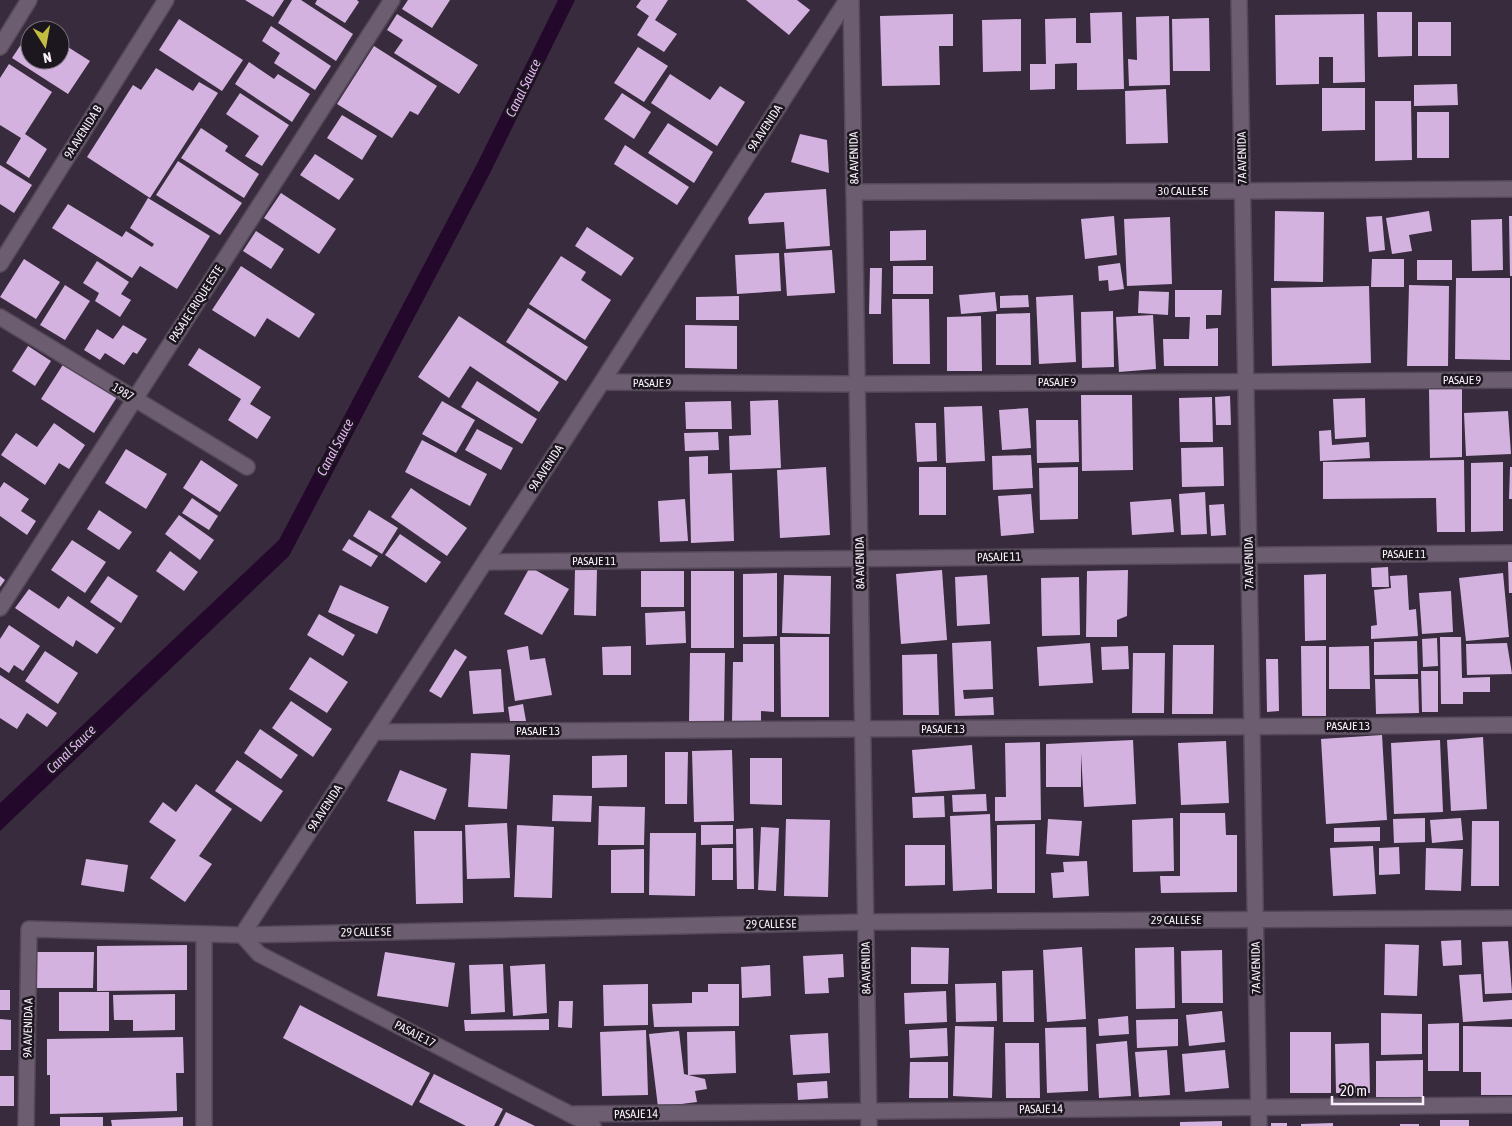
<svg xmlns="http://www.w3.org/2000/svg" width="1512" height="1126" font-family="'Asap Condensed',sans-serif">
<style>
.water{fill:#24082c}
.building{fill:#d4b2e0}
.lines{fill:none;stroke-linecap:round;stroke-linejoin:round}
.minor-casing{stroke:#544858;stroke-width:18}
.minor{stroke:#6c5d71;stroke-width:15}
.labels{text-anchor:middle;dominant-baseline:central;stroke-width:5;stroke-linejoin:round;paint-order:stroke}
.street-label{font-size:12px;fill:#f9f0fc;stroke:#1c161e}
.water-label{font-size:14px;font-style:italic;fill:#e5b4f6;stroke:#1c161e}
</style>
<rect width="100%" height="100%" fill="#382b3d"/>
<polygon class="water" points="558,0 575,0 490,173 289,556 0,831 0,803 279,540 477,164"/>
<g class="building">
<polygon points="245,0 284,0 273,17"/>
<polygon points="292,0 301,0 353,34 336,61 278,23"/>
<polygon points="317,0 357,0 359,2 345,23 315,4"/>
<polygon points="408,0 450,0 432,28 402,9"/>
<polygon points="641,0 668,0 655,20 677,34 664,52 637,35 649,16 636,7"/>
<polygon points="746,0 797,0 810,10 789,35"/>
<polygon points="1122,12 1124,89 1077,90 1077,63 1055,64 1055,89 1030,90 1030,64 1046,64 1045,19 1076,18 1076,43 1091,43 1090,13"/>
<polygon points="1377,12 1412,12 1412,56 1378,57"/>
<polygon points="397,14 478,65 459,94 394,53 403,40 387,30"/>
<polygon points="953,14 953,46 939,46 940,85 882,86 880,16"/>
<polygon points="1364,14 1365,82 1333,83 1333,57 1319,57 1319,84 1276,85 1275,15"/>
<polygon points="1169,16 1170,85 1129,86 1128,59 1137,60 1136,17"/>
<polygon points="1209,18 1210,71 1173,71 1172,19"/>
<polygon points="179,19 243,60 222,91 159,50"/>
<polygon points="1021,19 1021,71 983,72 982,20"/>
<rect x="1418" y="22" width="33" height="34"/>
<polygon points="34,25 42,30 30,30"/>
<polygon points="271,26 331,66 315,90 274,63 280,53 262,41"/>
<polygon points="30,31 30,60 60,60 60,42 90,61 68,94 12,58"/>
<polygon points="374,46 437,86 418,115 410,111 392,138 337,104"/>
<polygon points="638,47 668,66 644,102 614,83"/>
<polygon points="249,62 274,79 278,74 310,94 292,122 235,84"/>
<polygon points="9,64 52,92 25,134 47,149 29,178 6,163 21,138 0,125 0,78"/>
<polygon points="156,68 193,91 199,82 218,93 150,198 87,157 133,85 141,90"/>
<polygon points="670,74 710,100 720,86 745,102 717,146 651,103"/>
<polygon points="1457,84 1458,105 1414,106 1414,85"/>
<polygon points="1322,88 1365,88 1365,130 1322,131"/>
<polygon points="1166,89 1168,143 1126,144 1125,91"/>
<polygon points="240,93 289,125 262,166 245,156 259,136 226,114"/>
<polygon points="622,93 651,112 634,139 604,119"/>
<polygon points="1375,101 1411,101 1412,160 1375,161"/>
<rect x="1417" y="112" width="32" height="46"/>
<polygon points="342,115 377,136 362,160 327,138"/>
<polygon points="668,123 713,152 694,183 648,153"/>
<polygon points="201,128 228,146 225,151 259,174 244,198 181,158"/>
<polygon points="800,134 827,140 829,173 791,162"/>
<polygon points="625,145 689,187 677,205 614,164"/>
<polygon points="315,154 354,179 339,200 300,175"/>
<polygon points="178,161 242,203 220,235 156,195"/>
<polygon points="0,165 32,185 14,213 0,204"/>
<polygon points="826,189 830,246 786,249 784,222 749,224 748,218 765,193"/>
<polygon points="281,193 336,229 319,254 264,218"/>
<polygon points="148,198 210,236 177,289 140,266 132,278 52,228 68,204 122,237 126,231 152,247 154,244 130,228"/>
<polygon points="1275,211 1324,212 1323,282 1274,281"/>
<polygon points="1429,211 1432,231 1409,235 1412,251 1392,254 1386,218"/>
<polygon points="1114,216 1117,255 1085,259 1081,219"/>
<polygon points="1382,216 1385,250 1369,252 1366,217"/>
<polygon points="1509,216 1512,216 1512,276 1510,276"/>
<polygon points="1170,217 1172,284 1127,286 1124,219"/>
<polygon points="1502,219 1503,270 1472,271 1471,220"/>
<polygon points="587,227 634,258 621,276 575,246"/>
<polygon points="926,230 926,260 890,261 890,231"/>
<polygon points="256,231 284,249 271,269 243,251"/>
<polygon points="832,250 835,293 787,296 784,253"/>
<polygon points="779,253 781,291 737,294 735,255"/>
<polygon points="561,256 586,272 581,280 611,300 585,340 529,304"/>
<polygon points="24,259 60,282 36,319 0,297"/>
<polygon points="1372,259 1404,259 1404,287 1371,287"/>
<rect x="1417" y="260" width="35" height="20"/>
<polygon points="97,261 129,282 121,294 131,300 120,317 95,301 99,293 83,283"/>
<polygon points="1120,263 1124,289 1109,291 1108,280 1099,281 1098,266"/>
<polygon points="241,266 315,314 299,338 267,318 255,337 212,310"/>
<rect x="893" y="266" width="40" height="28"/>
<polygon points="870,268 882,268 881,314 869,314"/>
<polygon points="1456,278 1510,278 1510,360 1455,359"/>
<polygon points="65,285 90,301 65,340 40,325"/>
<polygon points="1409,285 1449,286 1448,366 1407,366"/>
<polygon points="1369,286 1371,363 1272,366 1271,288"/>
<polygon points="1175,290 1222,290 1221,315 1206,315 1206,329 1218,328 1218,366 1164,366 1163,339 1189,339 1190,317 1175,317"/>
<polygon points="1139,291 1169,292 1168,315 1138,313"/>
<polygon points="995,292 997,311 961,314 959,295"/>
<polygon points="1028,295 1029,307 1000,308 1000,296"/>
<polygon points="1073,295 1076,362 1039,364 1036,297"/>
<polygon points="739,296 739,320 696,320 696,297"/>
<polygon points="892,299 929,299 930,364 893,364"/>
<polygon points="528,308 588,347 566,381 506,342"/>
<polygon points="1113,311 1114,367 1082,368 1081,312"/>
<polygon points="1030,313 1031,365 996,365 996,314"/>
<polygon points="1153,315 1156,369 1119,372 1116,317"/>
<polygon points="459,316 559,382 539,412 470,366 449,398 418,377"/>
<polygon points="981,316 982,371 947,371 947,317"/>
<polygon points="123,325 147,339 137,354 133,352 124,365 105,353 100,360 84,350 97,329 113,339"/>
<polygon points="685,325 737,326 737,369 685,368"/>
<polygon points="28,346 51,361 35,386 12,371"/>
<polygon points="199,348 261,387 250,404 271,417 257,439 228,420 241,399 188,365"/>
<polygon points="64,363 117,397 94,433 41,399"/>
<polygon points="477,381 537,419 522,444 461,407"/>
<polygon points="1429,389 1462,389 1462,457 1430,458"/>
<polygon points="1081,395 1132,395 1133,470 1082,471"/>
<polygon points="1230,396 1231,425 1216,425 1215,397"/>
<polygon points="1212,397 1213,442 1180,442 1179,398"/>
<polygon points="1365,398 1366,437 1335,439 1333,399"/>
<polygon points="778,400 781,468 730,470 729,436 751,435 750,401"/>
<polygon points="442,401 475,420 456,453 422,434"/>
<polygon points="731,401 732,429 686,429 685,402"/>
<polygon points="982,406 985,461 946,463 944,407"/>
<polygon points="1028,408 1031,448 1002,450 999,410"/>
<polygon points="1508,411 1511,454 1466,456 1464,413"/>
<polygon points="1036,420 1078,420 1079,462 1037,463"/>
<polygon points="54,423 85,445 69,469 59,463 45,485 1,455 16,433 37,447"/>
<polygon points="915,423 936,423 937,461 917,462"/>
<polygon points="477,429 513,448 501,470 465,450"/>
<polygon points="1331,430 1332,445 1369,442 1370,458 1320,461 1319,431"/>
<polygon points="718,432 719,450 685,451 684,433"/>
<polygon points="422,440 487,474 470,506 405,472"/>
<polygon points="1223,447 1224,486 1182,487 1181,448"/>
<polygon points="126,449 167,474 146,509 105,483"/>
<polygon points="1031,455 1033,488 993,490 992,456"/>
<polygon points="708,456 708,474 732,473 734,541 691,543 689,457"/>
<polygon points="201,460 238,485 220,512 183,488"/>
<polygon points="1464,460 1465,532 1437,532 1436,498 1323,499 1323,462"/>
<polygon points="1503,462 1503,531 1471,532 1471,463"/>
<polygon points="826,467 830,535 780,538 777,470"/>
<rect x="919" y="467" width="27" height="48"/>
<polygon points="1078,467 1078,519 1040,520 1039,468"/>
<polygon points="1510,467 1512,467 1512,499 1509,499"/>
<polygon points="4,482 29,499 21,511 36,521 27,535 0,516 0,488"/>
<polygon points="411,488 467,528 447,556 391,517"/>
<polygon points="1205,492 1207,534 1181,535 1179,494"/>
<polygon points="1031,494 1034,533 1001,536 998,496"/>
<polygon points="192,498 218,516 209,530 182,513"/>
<polygon points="685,499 688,541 660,542 658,501"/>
<polygon points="1171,499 1174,532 1132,535 1130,502"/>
<polygon points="1224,504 1226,535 1211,536 1209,505"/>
<polygon points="99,510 132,532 119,550 87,529"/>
<polygon points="369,510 398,528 382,554 353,536"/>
<polygon points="179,515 214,540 200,560 165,534"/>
<polygon points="400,534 441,562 426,583 385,555"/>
<polygon points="349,539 378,556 371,567 342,550"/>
<polygon points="72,540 106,562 85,593 51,570"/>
<polygon points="170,551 198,572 184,591 156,571"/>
<polygon points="1512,561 1512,593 1509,593 1508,562"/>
<polygon points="530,567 569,589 542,635 504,614"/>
<polygon points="1388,567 1389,587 1372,587 1371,568"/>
<polygon points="575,569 597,569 596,616 574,615"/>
<polygon points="942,570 947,640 901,644 896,574"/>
<polygon points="1128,570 1127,616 1117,620 1117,637 1086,637 1087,571"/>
<rect x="641" y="571" width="43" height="36"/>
<rect x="691" y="571" width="43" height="77"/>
<polygon points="777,573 777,636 743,637 743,574"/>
<polygon points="1503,573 1509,637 1466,641 1459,578"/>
<polygon points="1326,574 1326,640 1305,641 1304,575"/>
<polygon points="784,575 831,576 830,634 782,633"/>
<polygon points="987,575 990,624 957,626 955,577"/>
<polygon points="1407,575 1409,610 1416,609 1418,636 1371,639 1371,626 1377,625 1374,590 1391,588 1390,576"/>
<polygon points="0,576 5,580 0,587"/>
<polygon points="108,576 138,596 121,623 90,602"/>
<polygon points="1079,577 1080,635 1042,636 1041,578"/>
<polygon points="340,585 389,607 377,634 328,612"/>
<polygon points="29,589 59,609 68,596 115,628 97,654 76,640 73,647 15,608"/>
<polygon points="1451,591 1453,632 1422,634 1419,593"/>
<polygon points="685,611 686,643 646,645 645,613"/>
<polygon points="319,614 355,635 343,656 307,635"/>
<polygon points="9,625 40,646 23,671 14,665 9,673 0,667 0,639"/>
<polygon points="780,637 829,637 829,717 781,717"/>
<polygon points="1440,637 1461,637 1462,678 1490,677 1490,692 1463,692 1463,704 1441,704"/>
<polygon points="1437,638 1438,666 1423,667 1422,639"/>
<polygon points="991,641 993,689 963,690 964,699 993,697 994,715 955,716 952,643"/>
<polygon points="1417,641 1418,674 1374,675 1374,642"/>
<polygon points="1090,643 1093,683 1039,686 1037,647"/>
<polygon points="1507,643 1512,674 1467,675 1466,644"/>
<polygon points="743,644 774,644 774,712 761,711 761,723 732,723 733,662 743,662"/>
<polygon points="1173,645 1214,645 1213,714 1172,714"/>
<polygon points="528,646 530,660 545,658 552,695 515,701 507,650"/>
<polygon points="631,646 631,675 603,675 602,647"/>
<polygon points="1128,646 1129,669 1102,670 1101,647"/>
<polygon points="1301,646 1326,646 1326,716 1302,716"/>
<polygon points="1369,646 1370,689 1329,689 1329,647"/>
<polygon points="455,649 467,657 441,698 429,691"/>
<polygon points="45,651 78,673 58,704 25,681"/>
<polygon points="690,653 725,653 724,722 689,722"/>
<polygon points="1133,653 1165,653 1164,713 1132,713"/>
<polygon points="937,654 939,715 903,715 902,655"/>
<polygon points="310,657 348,682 327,713 289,689"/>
<polygon points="1266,659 1278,659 1279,711 1267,712"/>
<polygon points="501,669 504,712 473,714 469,671"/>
<polygon points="1421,671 1438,671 1438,712 1422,712"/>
<polygon points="0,675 57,713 47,727 27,713 17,729 0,718"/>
<polygon points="1375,679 1418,679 1419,713 1376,714"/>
<polygon points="291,701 332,729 313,757 272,728"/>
<polygon points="523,704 526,721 510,721 508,707"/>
<polygon points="260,729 298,755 281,779 244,753"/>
<polygon points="1382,735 1387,820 1326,824 1321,739"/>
<polygon points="1483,737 1487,809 1451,811 1447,740"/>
<polygon points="1133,740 1136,804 1084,807 1081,753 1081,787 1046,787 1046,744"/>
<polygon points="1440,740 1443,812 1394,814 1391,743"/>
<polygon points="1226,741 1229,803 1181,805 1178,743"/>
<polygon points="1040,742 1041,820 995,821 995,797 1006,797 1005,743"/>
<polygon points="972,745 975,789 915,793 912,750"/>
<polygon points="732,750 734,821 694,822 692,751"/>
<polygon points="665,752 688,752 687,804 665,804"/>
<polygon points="471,753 510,755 507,809 468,807"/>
<polygon points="627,755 627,787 592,788 592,756"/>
<polygon points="750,758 782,758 782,805 750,804"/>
<polygon points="237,760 283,791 261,822 215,791"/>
<polygon points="400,770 447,789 435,820 387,801"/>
<polygon points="196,784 232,809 199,856 212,864 185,902 150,878 176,840 149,822 163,802 176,812"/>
<polygon points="986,794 987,811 953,812 952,795"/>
<polygon points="553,795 592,796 591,822 552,821"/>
<polygon points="944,796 945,817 913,818 912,797"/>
<polygon points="599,806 645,807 644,845 598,845"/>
<polygon points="1180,813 1225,813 1226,835 1237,835 1237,892 1161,893 1160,876 1180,876"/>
<polygon points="990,814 992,889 953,891 950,816"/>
<polygon points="1173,818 1174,871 1133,872 1132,820"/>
<polygon points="1425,818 1425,842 1394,843 1393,819"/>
<polygon points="1461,818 1463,840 1432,843 1430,820"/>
<polygon points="786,819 830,820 828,897 784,896"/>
<polygon points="1048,819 1082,821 1079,856 1046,854"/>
<polygon points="1472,821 1499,821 1499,886 1471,886"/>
<polygon points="507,823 510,878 467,879 465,825"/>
<polygon points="1035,824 1035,893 997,893 997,825"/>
<polygon points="517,825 554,827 552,898 514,897"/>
<polygon points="701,825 733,825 733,844 701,845"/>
<polygon points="761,827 779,828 776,891 758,890"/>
<polygon points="1380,827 1380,841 1334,842 1334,828"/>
<polygon points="753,828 754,889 737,889 736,829"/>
<polygon points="414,831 462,831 463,903 416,904"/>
<polygon points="650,833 696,833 695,896 649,895"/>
<polygon points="905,845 945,845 945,885 905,886"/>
<polygon points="1373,846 1376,894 1333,896 1330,848"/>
<polygon points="1399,847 1400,874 1379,875 1379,848"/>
<rect x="712" y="848" width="21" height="32"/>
<polygon points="1426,848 1463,849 1461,891 1425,890"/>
<polygon points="644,849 644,893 611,893 611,850"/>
<polygon points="86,859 128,865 124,892 81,885"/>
<polygon points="1087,861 1089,896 1053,898 1051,873 1064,872 1063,862"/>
<polygon points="1461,940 1462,965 1443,966 1441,941"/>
<polygon points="1508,941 1512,993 1485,994 1482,942"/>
<polygon points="1385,944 1419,945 1417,996 1384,995"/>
<polygon points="187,945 187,990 97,991 97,946"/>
<polygon points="911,947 949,948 948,984 911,984"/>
<polygon points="1082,947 1086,1019 1047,1022 1043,950"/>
<polygon points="1174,947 1175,1008 1136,1009 1135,948"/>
<polygon points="1222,950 1223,1003 1182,1003 1181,951"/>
<polygon points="37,952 94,952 93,988 37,988"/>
<polygon points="385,952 455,963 448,1007 377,996"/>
<polygon points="843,954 844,977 828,978 829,993 805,994 803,956"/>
<polygon points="503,964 505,1012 471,1014 469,965"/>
<polygon points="545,964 547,1013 513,1016 510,966"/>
<polygon points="770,965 771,996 742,998 741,967"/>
<polygon points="1033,970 1034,1022 1003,1022 1002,971"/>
<polygon points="1481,974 1483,1002 1512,1000 1512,1019 1463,1022 1459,975"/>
<polygon points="996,983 997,1021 956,1022 955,984"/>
<polygon points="648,984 648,1025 604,1026 603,985"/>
<polygon points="708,984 739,984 739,1026 654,1027 652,1004 692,1003 692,992 708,992"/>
<rect x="0" y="990" width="10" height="20"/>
<polygon points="946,991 947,1022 905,1024 904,993"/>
<rect x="59" y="992" width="50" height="39"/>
<polygon points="175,994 175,1030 133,1031 133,1020 114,1020 113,995"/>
<polygon points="559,1001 573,1001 572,1028 558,1027"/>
<polygon points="300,1005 430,1073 412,1106 283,1038"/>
<polygon points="1222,1011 1225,1042 1189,1046 1186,1015"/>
<polygon points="1381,1013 1422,1014 1422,1054 1381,1055"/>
<polygon points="1128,1016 1129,1034 1099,1036 1098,1019"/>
<polygon points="0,1019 11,1020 11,1050 0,1050"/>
<polygon points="549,1019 549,1030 465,1031 464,1020"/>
<polygon points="1178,1019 1178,1046 1137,1048 1136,1020"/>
<polygon points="1459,1023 1459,1071 1428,1071 1428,1024"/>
<polygon points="955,1026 994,1027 992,1098 953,1096"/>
<polygon points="1463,1026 1512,1027 1512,1095 1481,1095 1481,1072 1463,1072"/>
<polygon points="1086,1027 1088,1091 1047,1093 1045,1028"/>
<polygon points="947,1028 948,1056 910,1058 909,1030"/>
<polygon points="646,1030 648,1095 602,1096 600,1032"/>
<polygon points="679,1031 684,1074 705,1079 707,1089 695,1091 697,1102 658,1107 649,1034"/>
<polygon points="735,1031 736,1073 688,1075 687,1032"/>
<rect x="1290" y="1032" width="41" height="61"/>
<polygon points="828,1033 830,1073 793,1075 790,1035"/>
<polygon points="183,1037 184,1073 176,1073 177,1111 50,1114 50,1075 47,1075 47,1039"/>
<polygon points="1127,1041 1131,1096 1099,1098 1096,1044"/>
<polygon points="1005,1043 1039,1043 1040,1098 1006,1098"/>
<polygon points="1369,1043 1370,1093 1336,1093 1335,1044"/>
<polygon points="1167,1050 1170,1095 1139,1097 1135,1052"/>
<polygon points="1225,1050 1229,1088 1185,1092 1182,1054"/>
<polygon points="1423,1060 1423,1097 1376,1097 1376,1061"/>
<polygon points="910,1062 948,1062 948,1098 909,1098"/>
<polygon points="434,1074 503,1109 494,1126 466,1126 419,1102"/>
<rect x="0" y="1076" width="14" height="30"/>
<polygon points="827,1081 828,1098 798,1100 797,1083"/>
<polygon points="506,1112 535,1126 499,1126"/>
<rect x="60" y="1117" width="43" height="9"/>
<polygon points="183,1117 183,1126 112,1126 111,1120"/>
<rect x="1440" y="1120" width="29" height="6"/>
<polygon points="1222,1121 1222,1126 1180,1126 1180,1122"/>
<rect x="1271" y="1123" width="16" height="3"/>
<polygon points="1333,1123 1333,1126 1301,1126 1301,1124"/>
<rect x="1400" y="1124" width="19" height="2"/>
</g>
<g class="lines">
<defs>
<g id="minor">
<polyline points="851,0 869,1126"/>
<polyline points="1239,0 1259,1126"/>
<polyline points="0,47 29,0"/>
<polyline points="854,192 1242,191 1512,189"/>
<polyline points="0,264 166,0"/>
<polyline points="0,317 247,467"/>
<polyline points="602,382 857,384 1512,380"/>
<polyline points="485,562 1512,553"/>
<polyline points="0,608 392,0"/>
<polyline points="374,732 1512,725"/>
<polyline points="204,934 204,1126"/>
<polyline points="574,1114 1512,1105"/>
<polyline points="26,1126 29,929 242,935 866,922 1512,918"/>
<polyline points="593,1126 259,954 242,935 602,382 847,0"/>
</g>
</defs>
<use href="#minor" class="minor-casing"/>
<use href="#minor" class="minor"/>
</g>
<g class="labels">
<g class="street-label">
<text transform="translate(765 128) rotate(-57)">9A AVENIDA</text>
<text transform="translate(83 132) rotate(-58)">9A AVENIDA B</text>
<text transform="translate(854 158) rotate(-91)">8A AVENIDA</text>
<text transform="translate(1242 158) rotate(-91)">7A AVENIDA</text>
<text x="1183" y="191">30 CALLE SE</text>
<text transform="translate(196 304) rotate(-57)">PASAJE CRIQUE ESTE</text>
<text x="1462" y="380">PASAJE 9</text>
<text x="1057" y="382">PASAJE 9</text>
<text x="652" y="383">PASAJE 9</text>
<text transform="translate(123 392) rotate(31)">1987</text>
<text transform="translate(546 468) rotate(-57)">9A AVENIDA</text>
<text x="1404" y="554">PASAJE 11</text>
<text transform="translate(999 557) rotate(-1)">PASAJE 11</text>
<text x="594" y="561">PASAJE 11</text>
<text transform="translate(860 563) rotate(-91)">8A AVENIDA</text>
<text transform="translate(1249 563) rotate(-91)">7A AVENIDA</text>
<text x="1348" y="726">PASAJE 13</text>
<text x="943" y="729">PASAJE 13</text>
<text x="538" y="731">PASAJE 13</text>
<text transform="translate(325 808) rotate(-57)">9A AVENIDA</text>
<text x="1176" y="920">29 CALLE SE</text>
<text transform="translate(771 924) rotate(-1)">29 CALLE SE</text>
<text transform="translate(366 932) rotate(-1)">29 CALLE SE</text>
<text transform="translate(866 968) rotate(-91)">8A AVENIDA</text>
<text transform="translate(1256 968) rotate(-91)">7A AVENIDA</text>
<text transform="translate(28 1028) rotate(-89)">9A AVENIDA A</text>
<text transform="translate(415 1034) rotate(27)">PASAJE 17</text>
<text transform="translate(1041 1109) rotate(-1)">PASAJE 14</text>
<text transform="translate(636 1114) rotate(-1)">PASAJE 14</text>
</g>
<g class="water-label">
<text transform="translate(523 88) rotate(-64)">Canal Sauce</text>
<text transform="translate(335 447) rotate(-62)">Canal Sauce</text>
<text transform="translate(71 749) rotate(-44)">Canal Sauce</text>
</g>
</g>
<g transform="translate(45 45) rotate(169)"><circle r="24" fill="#1c161e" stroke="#746d77"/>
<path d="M0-4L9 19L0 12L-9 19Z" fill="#c2bd3f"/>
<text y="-8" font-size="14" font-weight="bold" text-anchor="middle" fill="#f9f0fc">N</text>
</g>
<path d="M1332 1096v8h91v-8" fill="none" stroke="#f9f0fc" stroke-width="2.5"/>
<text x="1340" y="1096" font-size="15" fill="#f9f0fc" stroke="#1c161e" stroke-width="4" paint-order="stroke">20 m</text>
</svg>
